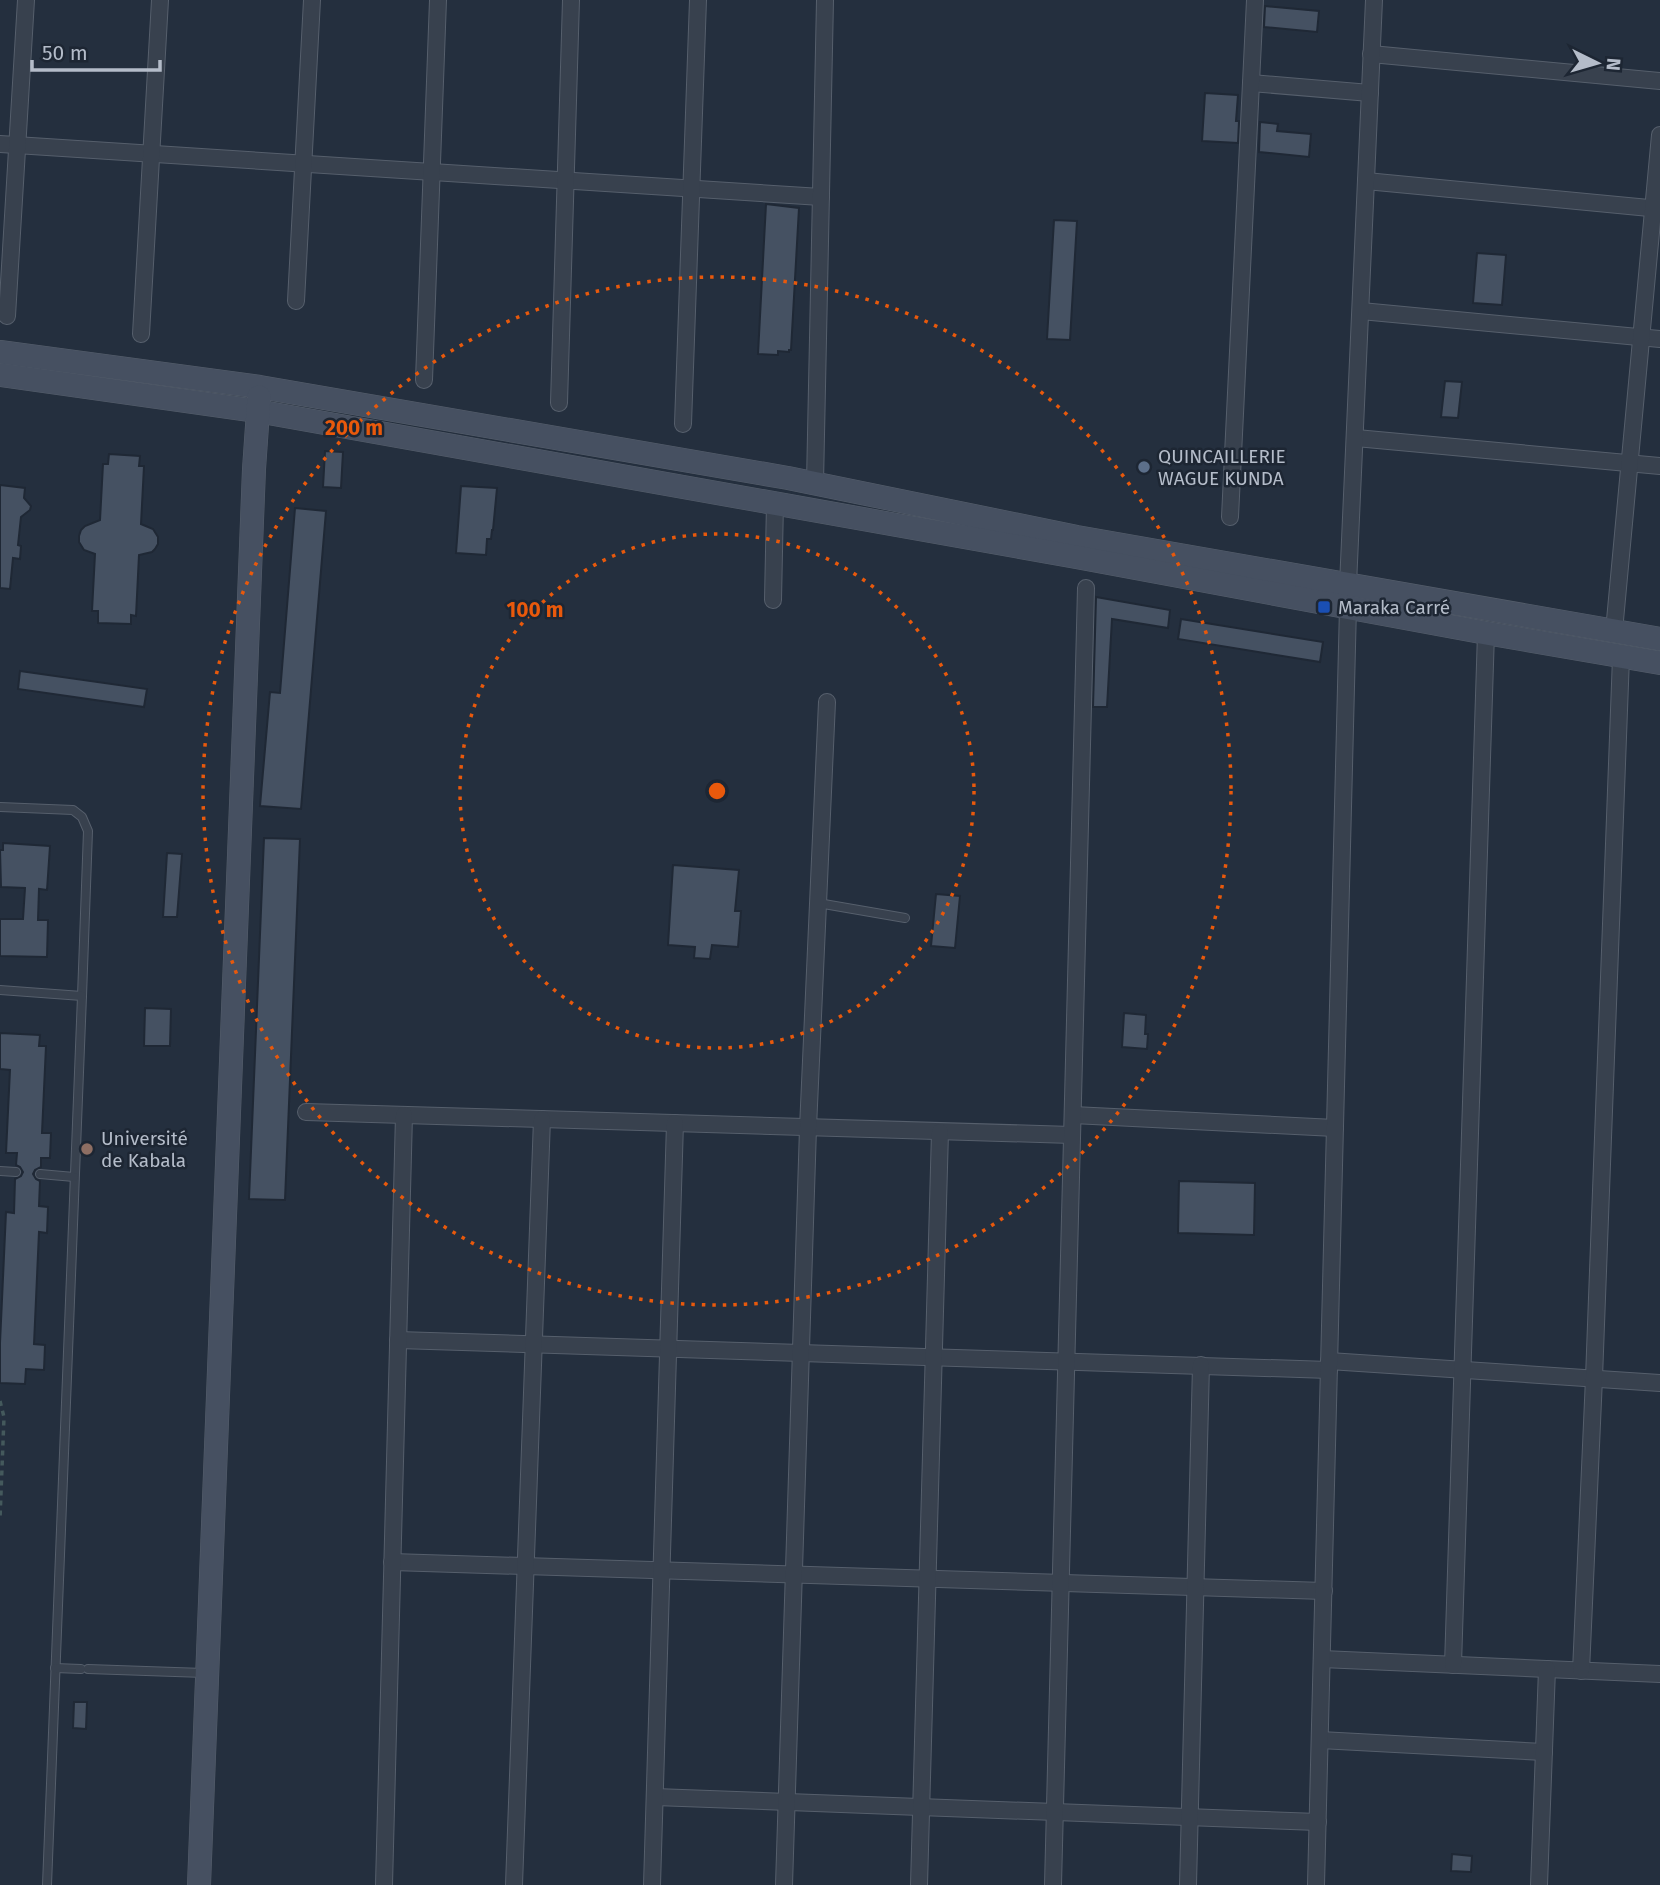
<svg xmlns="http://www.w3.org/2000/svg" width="1660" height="1885" font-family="'Fira Sans',sans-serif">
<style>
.building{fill:#455162;stroke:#1f2835;stroke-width:2}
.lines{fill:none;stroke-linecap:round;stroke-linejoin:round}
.lane-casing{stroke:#565f6c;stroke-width:10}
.street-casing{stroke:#565f6c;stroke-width:18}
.secondary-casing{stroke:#565f6c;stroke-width:24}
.path{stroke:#44595c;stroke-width:3.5;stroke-dasharray:5 5;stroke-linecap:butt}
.lane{stroke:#38414e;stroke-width:8}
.street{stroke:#38414e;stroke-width:16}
.secondary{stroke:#465061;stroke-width:23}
.ring{fill:none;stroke:#e8590c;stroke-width:3.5;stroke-dasharray:3.5 7}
.service-dot{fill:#5c6f8a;stroke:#1d2633;stroke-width:2.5}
.transit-dot{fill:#1a4fb4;stroke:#1d2633;stroke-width:2.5}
.education-dot{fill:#8d6e63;stroke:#1d2633;stroke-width:2.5}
.labels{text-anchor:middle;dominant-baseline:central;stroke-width:5;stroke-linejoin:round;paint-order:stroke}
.poi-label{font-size:19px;fill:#b4bcc9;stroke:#1d2633;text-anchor:start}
.centre{fill:#e8590c;stroke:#1d2633;stroke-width:3.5}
.ring-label{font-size:21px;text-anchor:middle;font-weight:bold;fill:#e8590c;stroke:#1d2633;stroke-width:5;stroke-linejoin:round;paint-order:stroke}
</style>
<rect width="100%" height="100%" fill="#242f3e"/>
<g class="building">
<polygon points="1265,6 1319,11 1317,32 1264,27"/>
<polygon points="1205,93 1238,95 1236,121 1239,121 1238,143 1202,141"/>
<polygon points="1260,122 1278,124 1277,131 1311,134 1309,157 1259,152"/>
<polygon points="766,204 799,208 791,350 789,350 789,352 778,351 778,355 758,354"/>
<polygon points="1054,220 1077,221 1070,340 1047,339"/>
<polygon points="1477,253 1506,255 1502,305 1473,303"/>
<polygon points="1445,381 1462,382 1458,418 1441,417"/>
<polygon points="325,451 343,452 341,488 323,487"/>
<polygon points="109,454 140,456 139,466 144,466 141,524 153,529 158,537 158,544 155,549 152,552 139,555 136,616 131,615 131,624 98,623 98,611 92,611 95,554 84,550 79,542 79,536 81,530 85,526 100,520 103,464 108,464"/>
<polygon points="0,485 25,488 24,498 31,506 30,510 21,517 18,545 21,546 20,559 13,558 10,589 0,588"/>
<polygon points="461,486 497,488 493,530 492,530 491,539 487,539 486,555 456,553"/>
<polygon points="295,508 326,511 301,809 260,806 270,692 280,693"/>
<polygon points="1096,597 1170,610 1168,628 1112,619 1107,707 1093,707"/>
<polygon points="1181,619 1323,642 1320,662 1178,639"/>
<polygon points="20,671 147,689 144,707 18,689"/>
<polygon points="264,838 300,839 285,1200 249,1199"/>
<polygon points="3,843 50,846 47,890 39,889 38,920 48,920 47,957 0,956 0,919 23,919 25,888 1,887 0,850 3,850"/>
<polygon points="167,853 182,854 177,917 163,917"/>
<polygon points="673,865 739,870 735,911 741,911 738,947 712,945 710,959 694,958 695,947 668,945"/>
<polygon points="936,894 960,896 955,948 931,946"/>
<polygon points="145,1008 171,1009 170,1046 144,1046"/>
<polygon points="1124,1013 1146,1015 1145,1034 1148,1034 1147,1049 1122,1047"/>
<polygon points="0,1033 40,1035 39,1046 46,1046 42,1133 51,1133 50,1158 41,1158 41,1167 35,1170 33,1174 36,1179 40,1181 39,1206 48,1207 47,1233 39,1232 34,1344 45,1345 44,1370 26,1369 25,1384 0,1383 0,1343 6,1212 14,1213 15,1179 21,1176 23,1172 20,1167 16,1165 17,1153 6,1153 10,1070 0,1069"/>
<polygon points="1179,1181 1255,1183 1254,1235 1178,1233"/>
<polygon points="74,1702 87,1702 86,1729 73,1728"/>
<polygon points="1452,1854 1472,1856 1471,1872 1451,1871"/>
</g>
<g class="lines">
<defs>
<g id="lane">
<polyline points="0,807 73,810 82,817 88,831 82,996"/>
<polyline points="818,903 905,918"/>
<polyline points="0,990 82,996 47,1885"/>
<polyline points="0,1171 16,1172"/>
<polyline points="40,1174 74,1177"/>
<polyline points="55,1668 81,1669"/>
<polyline points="88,1669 204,1673"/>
</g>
<g id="street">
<polyline points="1371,54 1660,81"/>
<polyline points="1251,83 1370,93"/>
<polyline points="0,144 821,197"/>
<polyline points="1366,181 1660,209"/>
<polyline points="296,301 312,0"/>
<polyline points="1361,311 1660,339"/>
<polyline points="7,316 26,0"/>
<polyline points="141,334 160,0"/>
<polyline points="424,380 438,0"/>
<polyline points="559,403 571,0"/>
<polyline points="683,424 698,0"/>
<polyline points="1356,438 1660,466"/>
<polyline points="815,483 825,0"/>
<polyline points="1230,517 1255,0"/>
<polyline points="1348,585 1374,0"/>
<polyline points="773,600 775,503"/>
<polyline points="1614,631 1660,135"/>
<polyline points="306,1112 1072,1135"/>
<polyline points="1073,1115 1335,1128"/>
<polyline points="398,1340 1329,1370"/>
<polyline points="1329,1361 1660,1383"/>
<polyline points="392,1562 1324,1591"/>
<polyline points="1322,1659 1660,1674"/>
<polyline points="1453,1665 1486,633"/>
<polyline points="1581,1671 1594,1378 1621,657"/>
<polyline points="1320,1740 1544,1752"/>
<polyline points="655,1797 1318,1822"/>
<polyline points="384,1885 404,1115"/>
<polyline points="514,1885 542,1119"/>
<polyline points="652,1885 675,1123"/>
<polyline points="784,1885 808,1128 827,702"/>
<polyline points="919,1885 940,1132"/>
<polyline points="1053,1885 1086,588"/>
<polyline points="1188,1885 1201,1365"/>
<polyline points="1316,1885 1348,607"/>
<polyline points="1539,1885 1547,1669"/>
</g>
<g id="secondary">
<polyline points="0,352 260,387 788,478 1077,537 1660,639"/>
<polyline points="0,375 257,411 1076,557 1486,633 1660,663"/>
<polyline points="199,1885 254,469 259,397"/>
</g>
</defs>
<use href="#lane" class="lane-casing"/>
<use href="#street" class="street-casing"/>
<use href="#secondary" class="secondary-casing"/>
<polyline class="path" points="0,1401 4,1417 0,1519"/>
<use href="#lane" class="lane"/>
<use href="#street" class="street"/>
<use href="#secondary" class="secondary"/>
</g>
<g class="ring">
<circle cx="717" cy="791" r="257"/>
<circle cx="717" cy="791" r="514"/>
</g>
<circle class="service-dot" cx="1144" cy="467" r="7"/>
<rect class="transit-dot" x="1317" y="600" width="14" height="14" rx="3.5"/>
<circle class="education-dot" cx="87" cy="1149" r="7"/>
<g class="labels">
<g class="poi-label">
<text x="1158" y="456">QUINCAILLERIE<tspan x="1158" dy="22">WAGUE KUNDA</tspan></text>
<text x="1338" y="607">Maraka Carré</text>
<text x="101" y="1138">Université<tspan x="101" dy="22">de Kabala</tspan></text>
</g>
</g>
<circle cx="717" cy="791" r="10" class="centre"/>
<g class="ring-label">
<text x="354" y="435">200 m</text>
<text x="535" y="617">100 m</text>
</g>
<g transform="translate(1597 63) rotate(95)" stroke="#1d2633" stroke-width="5" paint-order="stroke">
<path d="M0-5L12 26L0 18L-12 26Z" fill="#b4bcc9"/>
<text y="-10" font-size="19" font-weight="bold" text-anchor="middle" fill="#b4bcc9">N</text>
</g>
<path d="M32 60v10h128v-10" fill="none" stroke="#b4bcc9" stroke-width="3.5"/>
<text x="42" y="60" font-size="21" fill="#b4bcc9" stroke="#1d2633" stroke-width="5" paint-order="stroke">50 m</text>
</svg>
